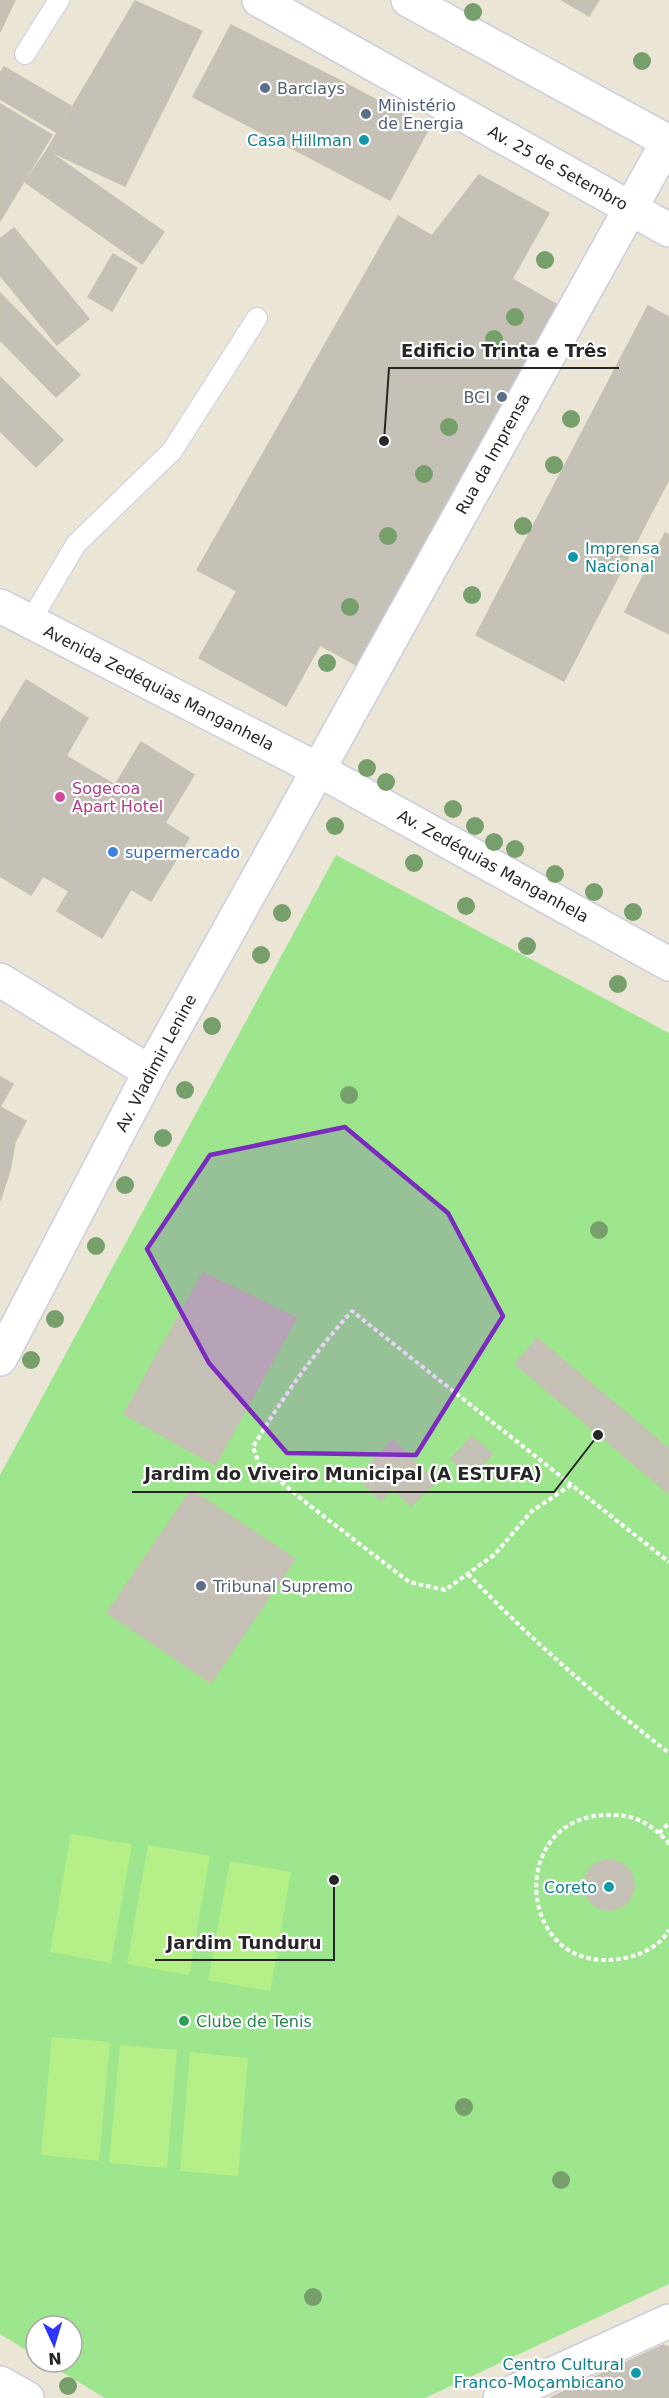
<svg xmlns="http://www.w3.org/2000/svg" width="669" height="2398" font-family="'DejaVu Sans',sans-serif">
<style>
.green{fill:#9ee68e}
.pitch{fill:#b4ef88}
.building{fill:#c6c1b6;stroke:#c6c1b0;stroke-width:1.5}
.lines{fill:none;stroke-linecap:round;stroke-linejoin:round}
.lane-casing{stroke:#cccce1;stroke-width:22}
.street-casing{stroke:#cccce1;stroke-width:36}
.secondary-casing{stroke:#cccce1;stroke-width:36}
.path{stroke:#fff;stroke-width:4;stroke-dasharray:4.5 3;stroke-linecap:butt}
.lane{stroke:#fff;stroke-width:20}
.street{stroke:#fff;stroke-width:33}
.secondary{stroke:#fff;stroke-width:33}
.tree{fill:#779f6b}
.marked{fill:#7b2cbf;fill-opacity:0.2;stroke:#7b2cbf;stroke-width:4.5;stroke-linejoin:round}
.service-dot{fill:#5c6f8a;stroke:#fff;stroke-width:2}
.culture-dot{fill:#0f9aa8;stroke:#fff;stroke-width:2}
.hotel-dot{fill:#d1479c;stroke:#fff;stroke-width:2}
.shop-dot{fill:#3f7fe0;stroke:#fff;stroke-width:2}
.leisure-dot{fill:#2e9e5b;stroke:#fff;stroke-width:2}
.labels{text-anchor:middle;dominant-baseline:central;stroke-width:4.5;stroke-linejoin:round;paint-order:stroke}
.service-label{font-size:16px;fill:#4e5e75;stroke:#fff;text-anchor:start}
.culture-label{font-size:16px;fill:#0d838f;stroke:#fff;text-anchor:end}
.street-label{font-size:16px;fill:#262626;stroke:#fff}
.hotel-label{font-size:16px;fill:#b23c85;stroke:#fff;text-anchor:start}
.shop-label{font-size:16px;fill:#366cbe;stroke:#fff;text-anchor:start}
.leisure-label{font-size:16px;fill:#27864d;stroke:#fff;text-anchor:start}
.leader{fill:none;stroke:#262626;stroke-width:2}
.callout-dot{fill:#262626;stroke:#fff;stroke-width:2}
.callout-label{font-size:18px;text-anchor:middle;font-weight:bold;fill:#262626;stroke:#fff;stroke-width:4.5;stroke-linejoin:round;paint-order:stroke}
</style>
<rect width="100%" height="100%" fill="#ebe5d6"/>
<polygon class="green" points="336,855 669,1033 669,2284 425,2398 105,2398 45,2362 72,2362 72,2326 36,2326 36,2356 0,2334 0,1475"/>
<g class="pitch">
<polygon points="71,1834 132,1844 111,1963 50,1952"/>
<polygon points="148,1845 210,1856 189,1975 127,1964"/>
<polygon points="230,1861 291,1872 270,1991 208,1980"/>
<polygon points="52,2037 110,2042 99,2161 41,2155"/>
<polygon points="120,2045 177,2050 167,2168 109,2163"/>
<polygon points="190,2052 248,2058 238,2176 180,2171"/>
</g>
<g class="building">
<polygon points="0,0 15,0 0,32"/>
<polygon points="562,0 599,0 589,16"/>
<polygon points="135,1 202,31 125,186 47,150"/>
<polygon points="231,25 337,79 299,152 193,97"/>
<polygon points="4,67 71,106 56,132 0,99 0,73"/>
<polygon points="337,79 429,128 390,200 299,152"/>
<polygon points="0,104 52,135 0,221"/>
<polygon points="47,150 164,232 142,264 25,182"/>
<polygon points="479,175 549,213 512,279 570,312 367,671 320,645 286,706 199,658 237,591 197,570 398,216 432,236"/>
<polygon points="14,228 89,319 57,345 0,275 0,239"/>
<polygon points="113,254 137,268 112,311 88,297"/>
<polygon points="0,293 80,375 56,397 0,340"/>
<polygon points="648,306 669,317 669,479 564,681 476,635"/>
<polygon points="0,377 63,440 36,467 0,431"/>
<polygon points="665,533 669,535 669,634 625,612"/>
<polygon points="26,680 88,718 66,756 115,785 76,850 25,819 5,852 0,849 0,724"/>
<polygon points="141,742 194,775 165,823 189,838 151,901 131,889 102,938 57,911 69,891 43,876 31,895 0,876 0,849 5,852 25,819 76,850"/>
<polygon points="0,1077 13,1084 0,1107 26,1121 15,1142 10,1170 0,1201"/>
<polygon points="203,1273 296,1318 215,1465 124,1414"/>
<polygon points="203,1273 296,1318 215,1465 124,1414"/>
<polygon points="537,1338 669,1449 669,1494 515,1364"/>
<polygon points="472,1436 492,1454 471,1477 451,1459"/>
<polygon points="393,1440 436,1482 411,1506 393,1488 381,1501 357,1477"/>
<polygon points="191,1490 295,1559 211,1683 107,1613"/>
<circle cx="609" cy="1885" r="25"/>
<polygon points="663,2345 669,2347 669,2398 550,2398"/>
</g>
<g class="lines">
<defs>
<g id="lane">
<polyline points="25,54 59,0"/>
<polyline points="30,622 76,544 172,451 257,318"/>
</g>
<g id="street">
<polyline points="0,606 317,769 669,964"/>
<polyline points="0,980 150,1072"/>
<polyline points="0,2383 27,2398"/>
<polyline points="500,2398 669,2321"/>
</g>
<g id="secondary">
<polyline points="259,0 669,230"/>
<polyline points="408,0 669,142"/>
<polyline points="0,1359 150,1072 668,141"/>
</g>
</defs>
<use href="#lane" class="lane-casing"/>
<use href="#street" class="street-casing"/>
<use href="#secondary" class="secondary-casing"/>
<g class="path">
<path d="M571,1485L532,1511L494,1555L445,1590L409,1582L309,1505L259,1464L253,1447C282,1398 314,1353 352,1311L669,1562"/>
<path d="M468,1574C530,1639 598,1698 669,1753"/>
<polyline points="659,1833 669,1823"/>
<path d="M669,1844C656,1827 636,1815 614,1815C508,1810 514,1965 610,1960C631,1959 658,1950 669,1930"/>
</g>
<use href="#lane" class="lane"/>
<use href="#street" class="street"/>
<use href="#secondary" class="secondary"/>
</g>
<g class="tree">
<circle cx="473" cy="12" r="9"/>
<circle cx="642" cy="61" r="9"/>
<circle cx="545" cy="260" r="9"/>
<circle cx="515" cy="317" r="9"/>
<circle cx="494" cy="339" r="9"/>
<circle cx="571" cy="419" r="9"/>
<circle cx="449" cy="427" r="9"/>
<circle cx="554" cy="465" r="9"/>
<circle cx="424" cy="474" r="9"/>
<circle cx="523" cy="526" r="9"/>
<circle cx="388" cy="536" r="9"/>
<circle cx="472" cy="595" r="9"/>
<circle cx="350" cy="607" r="9"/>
<circle cx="327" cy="663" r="9"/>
<circle cx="367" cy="768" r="9"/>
<circle cx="386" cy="782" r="9"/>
<circle cx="453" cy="809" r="9"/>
<circle cx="335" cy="826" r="9"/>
<circle cx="475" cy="826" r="9"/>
<circle cx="494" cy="842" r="9"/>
<circle cx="515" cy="849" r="9"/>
<circle cx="414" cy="863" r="9"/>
<circle cx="555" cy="874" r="9"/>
<circle cx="594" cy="892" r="9"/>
<circle cx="466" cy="906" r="9"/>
<circle cx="633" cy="912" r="9"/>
<circle cx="282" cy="913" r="9"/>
<circle cx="527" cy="946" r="9"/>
<circle cx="261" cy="955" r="9"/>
<circle cx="618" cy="984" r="9"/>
<circle cx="212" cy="1026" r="9"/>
<circle cx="185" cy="1090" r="9"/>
<circle cx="349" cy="1095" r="9"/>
<circle cx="163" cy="1138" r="9"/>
<circle cx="125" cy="1185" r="9"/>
<circle cx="599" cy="1230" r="9"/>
<circle cx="96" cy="1246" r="9"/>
<circle cx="55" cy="1319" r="9"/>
<circle cx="31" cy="1360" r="9"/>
<circle cx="464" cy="2107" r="9"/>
<circle cx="561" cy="2180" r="9"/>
<circle cx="313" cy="2297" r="9"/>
<circle cx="68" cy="2386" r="9"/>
</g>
<path class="marked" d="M345,1127L448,1213L503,1316L416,1455L287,1453L209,1363L147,1249L210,1155Z"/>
<g class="service-dot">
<circle cx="265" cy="88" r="6"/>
<circle cx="366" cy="114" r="6"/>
<circle cx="502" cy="397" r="6"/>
<circle cx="201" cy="1586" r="6"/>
</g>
<g class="culture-dot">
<circle cx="364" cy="140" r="6"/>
<circle cx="573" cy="557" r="6"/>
<circle cx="609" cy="1887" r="6"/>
<circle cx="636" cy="2373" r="6"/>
</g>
<circle class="hotel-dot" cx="60" cy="797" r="6"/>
<circle class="shop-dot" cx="113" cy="852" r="6"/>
<circle class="leisure-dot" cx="184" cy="2021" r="6"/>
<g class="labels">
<g class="service-label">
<text x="277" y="88">Barclays</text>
<text x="378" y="105">Ministério<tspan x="378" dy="18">de Energia</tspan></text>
<text x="490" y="397" text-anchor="end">BCI</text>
<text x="213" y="1586">Tribunal Supremo</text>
</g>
<g class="culture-label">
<text x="352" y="140">Casa Hillman</text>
<text x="585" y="548" text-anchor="start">Imprensa<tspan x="585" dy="18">Nacional</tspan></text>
<text x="597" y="1887">Coreto</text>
<text x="624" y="2364">Centro Cultural<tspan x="624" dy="18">Franco-Moçambicano</tspan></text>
</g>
<g class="street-label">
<text transform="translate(558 168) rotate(29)">Av. 25 de Setembro</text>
<text transform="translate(493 454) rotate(-61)">Rua da Imprensa</text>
<text transform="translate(159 688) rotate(27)">Avenida Zedéquias Manganhela</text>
<text transform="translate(493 866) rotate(29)">Av. Zedéquias Manganhela</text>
<text transform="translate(156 1063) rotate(-62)">Av. Vladimir Lenine</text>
</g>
<g class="hotel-label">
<text x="72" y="788">Sogecoa<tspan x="72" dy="18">Apart Hotel</tspan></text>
</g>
<g class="shop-label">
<text x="125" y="852">supermercado</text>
</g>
<g class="leisure-label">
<text x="196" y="2021">Clube de Tenis</text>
</g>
</g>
<path class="leader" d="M384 441L389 368H619M598 1435L554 1492H132M334 1880L334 1960H155"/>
<g class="callout-dot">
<circle cx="384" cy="441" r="6"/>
<circle cx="598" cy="1435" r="6"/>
<circle cx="334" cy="1880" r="6"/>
</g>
<g class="callout-label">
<text x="504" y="357">Edificio Trinta e Três</text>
<text x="343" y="1480">Jardim do Viveiro Municipal (A ESTUFA)</text>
<text x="244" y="1949">Jardim Tunduru</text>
</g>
<g transform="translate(54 2344) rotate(176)"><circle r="28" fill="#ffffff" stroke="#a8a8a8" stroke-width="1.5"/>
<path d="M0-4.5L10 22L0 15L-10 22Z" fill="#2f36ff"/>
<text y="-9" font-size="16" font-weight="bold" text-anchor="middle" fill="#262626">N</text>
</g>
</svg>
